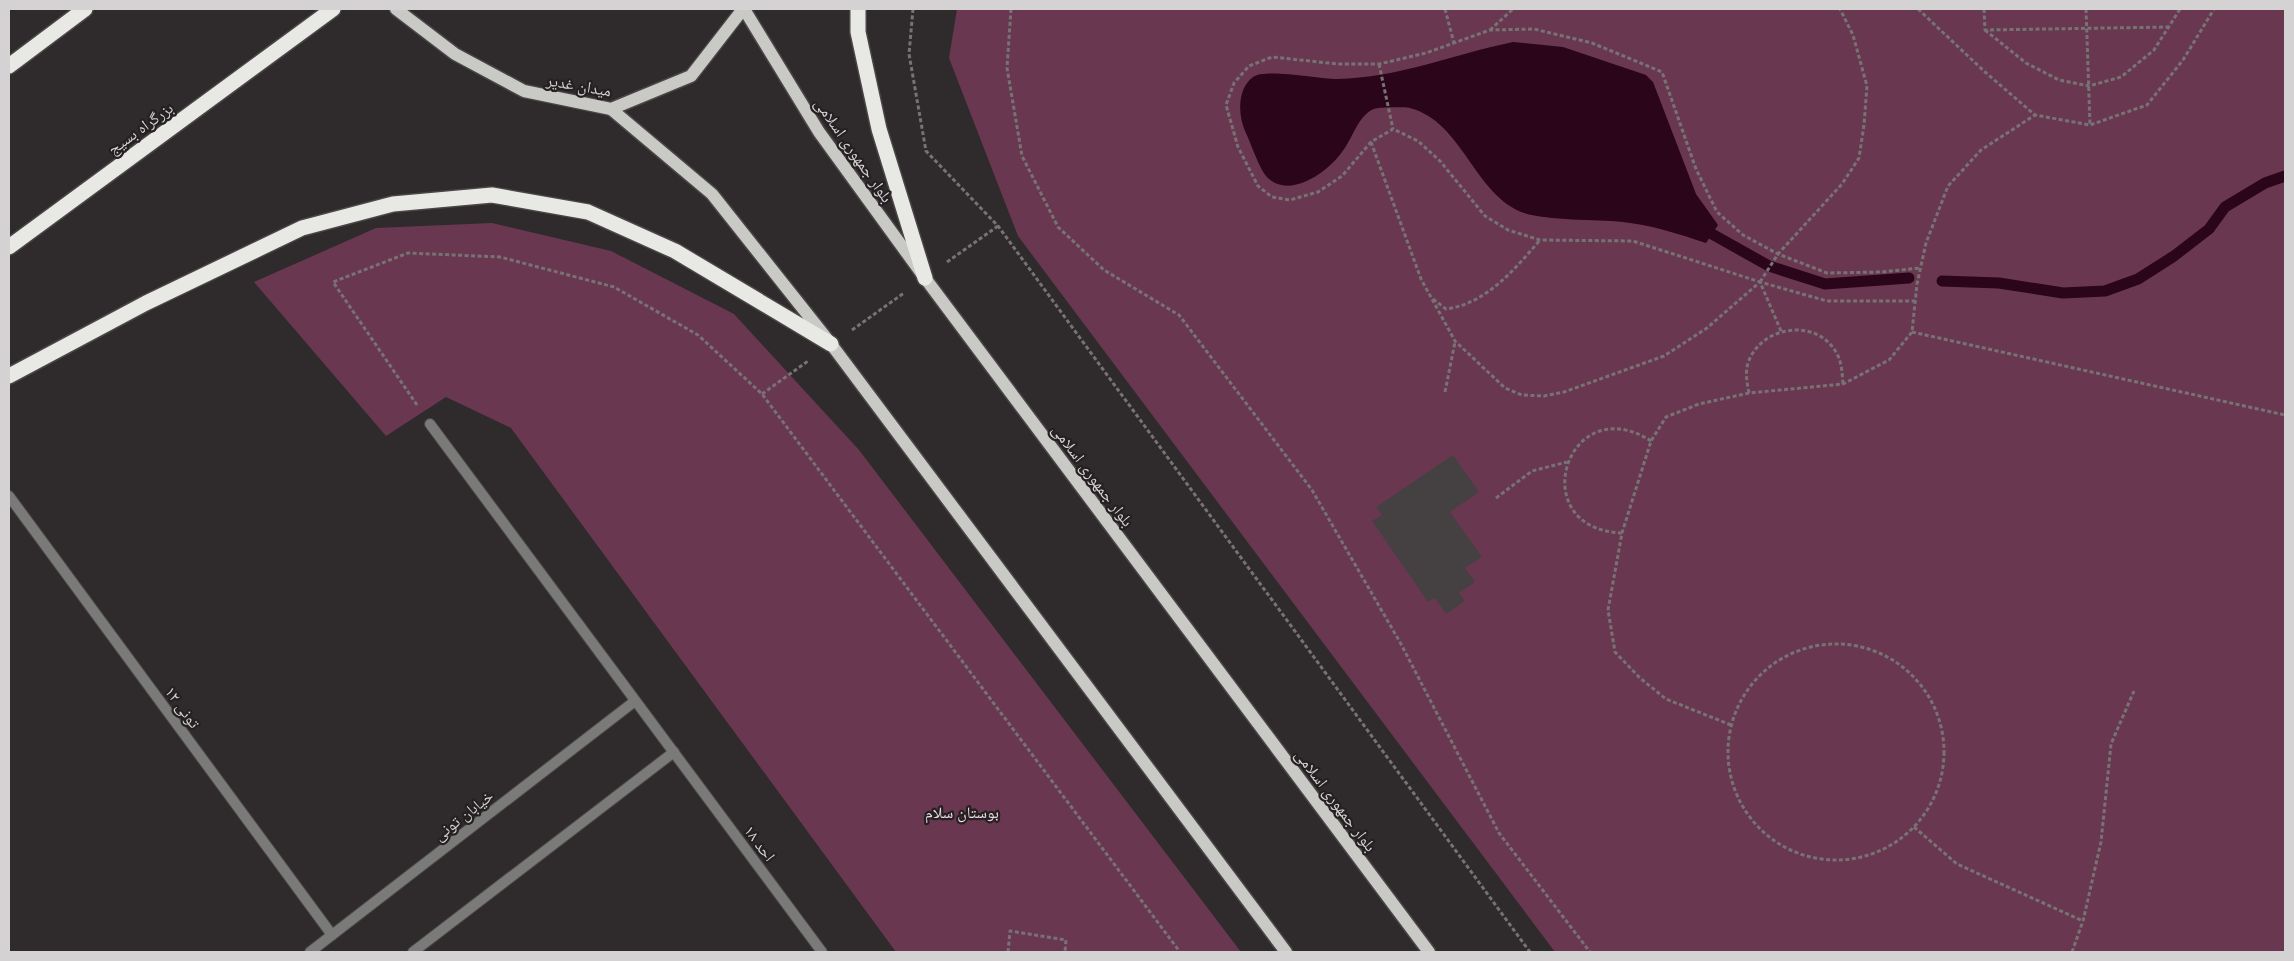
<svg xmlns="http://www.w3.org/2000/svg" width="2294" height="961" font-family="'Open Sans','Noto Naskh Arabic',sans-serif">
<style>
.green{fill:#6a3750}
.water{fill:#2b051a}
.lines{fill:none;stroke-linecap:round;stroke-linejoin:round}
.stream{stroke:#2b051a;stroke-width:11}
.building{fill:#454143}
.street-casing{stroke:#4a4647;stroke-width:12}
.primary-casing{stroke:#4a4647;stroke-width:15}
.highway-casing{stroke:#4a4647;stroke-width:18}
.path{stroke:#777374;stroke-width:3;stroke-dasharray:4 2.5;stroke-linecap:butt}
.street{stroke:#7a7a79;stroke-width:10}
.primary{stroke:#c9cac6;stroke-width:12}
.highway{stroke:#e8e9e4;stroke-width:15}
.labels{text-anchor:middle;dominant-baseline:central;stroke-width:4.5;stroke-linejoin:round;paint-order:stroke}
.street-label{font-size:16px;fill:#d5d2d3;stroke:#252123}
.park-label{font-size:16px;fill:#f3dbe5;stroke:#252123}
</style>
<rect width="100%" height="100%" fill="#2f2b2c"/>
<g class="green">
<polygon points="957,9 2285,9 2285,952 1555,952 1018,236 949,58"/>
<polygon points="492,223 611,251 734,314 859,450 1241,952 896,952 511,428 446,397 386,436 254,282 376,228"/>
</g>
<path class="water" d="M1513,42L1563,47L1646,75L1653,82L1696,194L1718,225L1706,243C1679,234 1651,225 1623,222C1595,219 1549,221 1524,213C1474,195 1463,122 1410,108C1405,107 1379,107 1374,109C1358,115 1352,140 1342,152C1328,172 1288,201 1266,176C1258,166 1251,143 1245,131C1238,115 1237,89 1253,77C1264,68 1319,79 1337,79C1398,78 1454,54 1513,42Z"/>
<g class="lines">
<g class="stream">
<polyline points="1712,234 1769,266 1825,284 1909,278"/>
<polyline points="1942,281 1999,283 2063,293 2105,291 2138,279 2174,256 2209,229 2225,207 2265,183 2285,176"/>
</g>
</g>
<polygon class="building" points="1453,455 1479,492 1450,512 1482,557 1465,568 1475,582 1459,593 1465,601 1446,614 1435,598 1428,602 1372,521 1382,515 1376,507"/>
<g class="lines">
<defs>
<g id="street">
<polyline points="430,424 822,952"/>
<polyline points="9,496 332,935"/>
<polyline points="310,952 635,701"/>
<polyline points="413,952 674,752"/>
</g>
<g id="primary">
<polyline points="396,9 455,54 524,91 611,109 691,76 743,9"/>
<polyline points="744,9 819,132 925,278 1429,952"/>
<polyline points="611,109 712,194 831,344 1286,952"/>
</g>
<g id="highway">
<polyline points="858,9 858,32 879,129 925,278"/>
<polyline points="9,66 85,9"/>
<polyline points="9,247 333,9"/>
<polyline points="9,376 146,303 302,228 393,204 492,195 588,212 675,251 831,344"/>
</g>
</defs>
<use href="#street" class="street-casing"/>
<use href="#primary" class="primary-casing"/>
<use href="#highway" class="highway-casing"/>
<g class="path">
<polyline points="913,9 909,54 926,151 998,226 1530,952"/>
<polyline points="1011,9 1007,68 1022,156 1058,227 1104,270 1179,315 1312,490 1401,644 1499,833 1590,952"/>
<polyline points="1445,9 1454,43"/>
<polyline points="1918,9 1985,72 2035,115 2090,125 2147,105 2183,60 2214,9"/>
<polyline points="1984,9 1985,30 2169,27"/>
<polyline points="2086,9 2090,125"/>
<polyline points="1490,30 1513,9"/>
<polyline points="1985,30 2026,63 2059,80 2089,86 2121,77 2154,50 2180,9"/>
<polyline points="1379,64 1393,129"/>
<polyline points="1371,142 1421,279 1455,341 1505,388 1522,395 1544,396 1564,392 1664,356 1707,328 1760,282 1827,301 1915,301"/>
<polyline points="947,262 998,226"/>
<polyline points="1760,282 1778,254 1842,184 1859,158 1864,125 1867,86 1853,35 1840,9"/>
<path d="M1433,299L1446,309C1486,304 1515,269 1540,240"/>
<polyline points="852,330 904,293"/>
<polyline points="1781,331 1760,282 1633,241 1540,240 1508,230 1485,216 1440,161 1418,141 1393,129 1371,142 1342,176 1318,192 1290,200 1272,197 1258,186 1238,147 1226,105 1234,83 1249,66 1272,57 1338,64 1379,64 1426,53 1490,30 1534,29 1592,43 1662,72 1696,169 1717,212 1743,235 1778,254 1827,273 1882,272 1920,268"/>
<polyline points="1912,332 2285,415"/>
<polyline points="1445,392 1455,342"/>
<path d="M1749,393C1747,383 1745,373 1748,363C1761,325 1818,317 1837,354C1842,363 1842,373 1843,384"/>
<polyline points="762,394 808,361"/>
<polyline points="417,405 333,282 408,253 500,257 614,287 698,335 762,394 1180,952"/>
<polyline points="1496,498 1532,471 1567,462"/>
<path d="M1622,533C1522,529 1567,387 1651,441"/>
<circle cx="1836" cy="752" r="108"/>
<polyline points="1731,725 1666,699 1640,678 1615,652 1608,610 1622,533 1651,441 1666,417 1699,404 1749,393 1843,384 1889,360 1912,332 1917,284 1926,243 1948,186 1981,150 2035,115"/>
<polyline points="1914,827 1957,864 2083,921"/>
<polyline points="1008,952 1010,931 1066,940 1065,952"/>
<polyline points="2072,952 2083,921 2101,842 2111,744 2134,691"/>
</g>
<use href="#street" class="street"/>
<use href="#primary" class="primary"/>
<use href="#highway" class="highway"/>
</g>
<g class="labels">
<g class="street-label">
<text transform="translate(579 85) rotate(10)">میدان غدیر</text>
<text transform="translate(140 128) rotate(-36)">بزرگراه بسیج</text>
<text transform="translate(854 150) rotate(55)">بلوار جمهوری اسلامی</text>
<text transform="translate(1093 475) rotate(53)">بلوار جمهوری اسلامی</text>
<text transform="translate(183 707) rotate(54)">تونی ۱۲</text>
<text transform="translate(1336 800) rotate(53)">بلوار جمهوری اسلامی</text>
<text transform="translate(463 815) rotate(-38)">خیابان تونی</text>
<text transform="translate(760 843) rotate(53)">احد ۱۸</text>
</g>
<g class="park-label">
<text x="962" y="812">بوستان سلام</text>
</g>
</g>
<rect width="2294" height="961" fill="none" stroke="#d5d2d3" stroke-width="20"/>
</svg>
